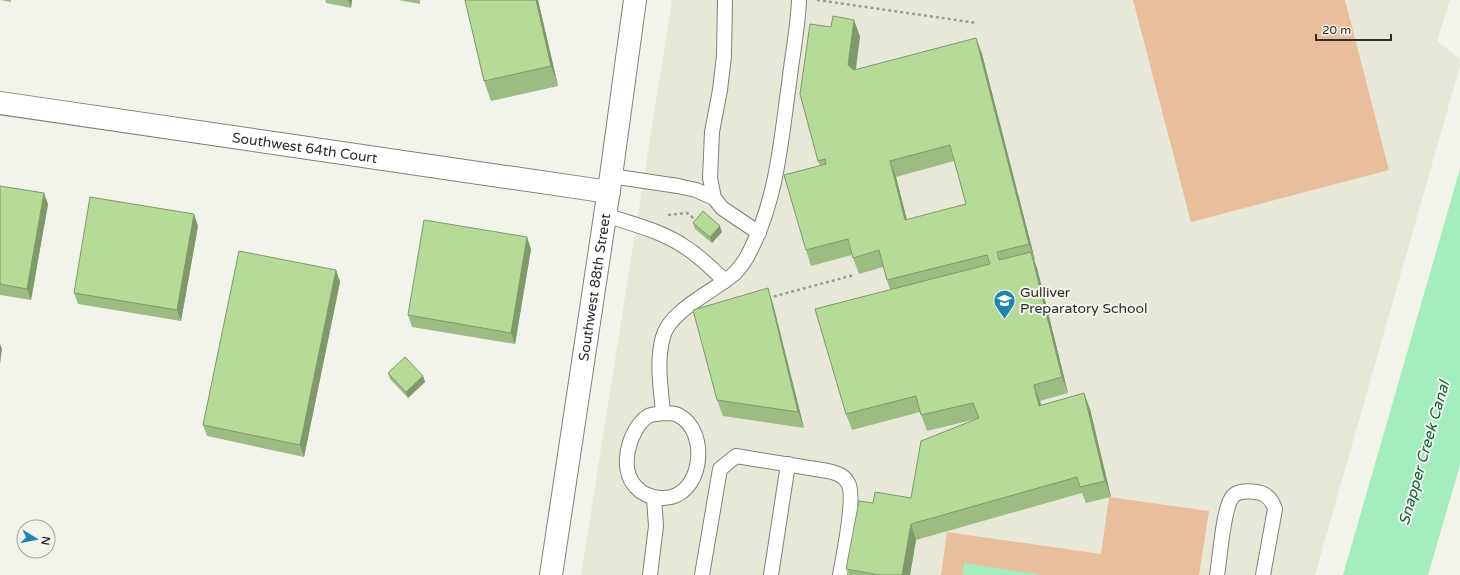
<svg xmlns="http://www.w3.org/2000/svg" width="1460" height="575" font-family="'Varela Round',sans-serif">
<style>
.built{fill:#e8e8d9}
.pitch{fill:#e9be9d}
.water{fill:#a3edbf}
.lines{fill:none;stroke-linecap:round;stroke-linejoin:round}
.lane-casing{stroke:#80807a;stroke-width:16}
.street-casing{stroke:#80807a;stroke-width:24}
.secondary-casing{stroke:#80807a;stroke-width:24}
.path{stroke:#9c9c97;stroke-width:2.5;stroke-dasharray:3 3;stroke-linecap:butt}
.lane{stroke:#fff;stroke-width:14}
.street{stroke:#fff;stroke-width:22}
.secondary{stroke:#fff;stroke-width:22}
.wall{fill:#9dbc83;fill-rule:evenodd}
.shaded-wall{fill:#7f996a}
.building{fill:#b6db98;stroke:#7f996a;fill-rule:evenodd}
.labels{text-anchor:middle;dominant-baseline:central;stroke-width:4;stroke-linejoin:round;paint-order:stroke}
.street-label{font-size:14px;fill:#2d2d2a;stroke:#f2f3eb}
.poi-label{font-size:14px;fill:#2d2d2a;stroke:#f2f3eb;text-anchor:start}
.water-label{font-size:15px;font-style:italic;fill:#0b633a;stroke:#f2f3eb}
</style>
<rect width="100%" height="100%" fill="#f2f3eb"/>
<polygon class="built" points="672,0 1450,0 1437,41 1460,59 1460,66 1315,575 581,575"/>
<g class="pitch">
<polygon points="1133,0 1345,0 1389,170 1191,222"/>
<polygon points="1109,497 1209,511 1199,575 941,575 947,532 1101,554"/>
</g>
<g class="water">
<polygon points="1460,169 1460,465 1428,575 1343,575"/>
<polygon points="964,563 1041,575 963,575"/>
</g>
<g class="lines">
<defs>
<g id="lane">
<polyline points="725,0 724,56 720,90 712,132 710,178 714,198 722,208 759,233"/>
<polyline points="611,176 678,186 696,190 714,198"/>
<path d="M605,215C632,224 662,231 685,247C700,256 712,269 725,281"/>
<path d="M663,413C661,388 656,362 663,337C669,311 714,291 734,274C741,267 747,258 751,249C777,198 781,140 789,84C792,56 798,28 799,0"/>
<path d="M663,413C668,413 674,413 678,415C711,431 703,501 660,498C650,497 642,494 636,487C618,469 629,429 648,416C652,414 659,414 663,413Z"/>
<polyline points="650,575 656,526 654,498"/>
<path d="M702,575L720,469L736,456L828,471C836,473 844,475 848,483C856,496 843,558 840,575"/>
<polyline points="771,575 788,464"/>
<path d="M1217,575C1220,559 1223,507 1233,496C1238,491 1249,491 1256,492C1267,493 1272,500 1275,509L1263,575"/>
</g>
<g id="street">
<path id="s1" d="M0,103L609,192"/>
</g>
<g id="secondary">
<path id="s2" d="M551,575L611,176L635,0"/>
</g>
</defs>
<use href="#lane" class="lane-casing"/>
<use href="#street" class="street-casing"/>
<use href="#secondary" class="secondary-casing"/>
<g class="path">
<polyline points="817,0 977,23"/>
<polyline points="668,215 687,213 697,221 698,220"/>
<polyline points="768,298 854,275"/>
</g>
<use href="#lane" class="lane"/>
<use href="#street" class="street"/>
<use href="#secondary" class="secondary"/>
</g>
<g class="wall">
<polygon points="0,0 11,0 11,2"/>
<polygon points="325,0 352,0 351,8 326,3"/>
<polygon points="398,0 420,0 420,4"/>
<polygon points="465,0 538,0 558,86 491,101 484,81"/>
<path d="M831,27L860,36L856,70L976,38L982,54L1035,260H1034L1037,268L1068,393L1040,401L1041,405L1084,393L1090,409L1111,497L1086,503L1082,493L916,540L910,575H849L846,569L873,503L911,498L976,419L927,431L920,412L852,430L846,414L890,290L887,280L883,267L859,274L852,255L811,266L806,250L820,166L818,161ZM954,161L966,204L907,220L896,177Z"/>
<polygon points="0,186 48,204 31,300 0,295"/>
<polygon points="693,223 722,232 712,243 695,229"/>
<polygon points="198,226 181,321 78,304 74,293"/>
<polygon points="531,249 515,344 412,327 408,315"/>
<polygon points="336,270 340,282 304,457 207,436 203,425"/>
<polygon points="773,304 804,428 723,416 717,400"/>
<polygon points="388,373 423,376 425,382 408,398 390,379"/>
</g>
<g class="shaded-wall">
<polygon points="348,0 352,0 351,8"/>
<polygon points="536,0 538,0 558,86 551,66"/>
<polygon points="854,20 860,36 854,81 848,65"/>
<polygon points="976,38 982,54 1035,260 1029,244"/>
<polygon points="890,161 896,177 911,236 905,220"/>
<polygon points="44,193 48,204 31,300 27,289"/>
<polygon points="194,214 198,226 181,321 177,310"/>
<polygon points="720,226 722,232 712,243 710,237"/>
<polygon points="527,237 531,249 515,344 511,333"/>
<polygon points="1031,252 1037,268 1068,393 1062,377"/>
<polygon points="336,270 340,282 304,457 300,445"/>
<polygon points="768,288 773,304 804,428 798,412"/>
<polygon points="0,344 2,349 0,364"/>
<polygon points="423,376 425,382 408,398 406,392"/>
<polygon points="1034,385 1040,401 1044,422 1039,406"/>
<polygon points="1084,393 1090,409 1111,497 1105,481"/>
<polygon points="911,524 916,540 910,575 902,575"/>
</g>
<g class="building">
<polygon points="465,0 536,0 551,66 484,81"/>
<path d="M833,16L854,20L848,65L854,70L976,38L1029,244L997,252L999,260L1031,252L1062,377L1034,385L1039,406L1084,393L1105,481L1080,487L1077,477L911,524L902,575H880L846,569L859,501L873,503L875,492L911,498L921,441L979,418L973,403L921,415L916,396L846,414L815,309L990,264L987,255L887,280L879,250L853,258L848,239L806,250L784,175L826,164L825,159L818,161L800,94L810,24L831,27ZM950,145L966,204L905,220L890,161Z"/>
<polygon points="0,186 44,193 27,289 0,284"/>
<polygon points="90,197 194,214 177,310 74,293"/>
<polygon points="703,211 720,226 710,237 693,223"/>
<polygon points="424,220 527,237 511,333 408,315"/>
<polygon points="239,251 336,270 300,445 203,425"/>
<polygon points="768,288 798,412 717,400 693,310"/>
<polygon points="405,357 423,376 406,392 388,373"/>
</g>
<defs>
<symbol id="school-pin" viewBox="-11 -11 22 30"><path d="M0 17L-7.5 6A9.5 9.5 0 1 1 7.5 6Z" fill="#1c86ae" stroke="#f2f3eb"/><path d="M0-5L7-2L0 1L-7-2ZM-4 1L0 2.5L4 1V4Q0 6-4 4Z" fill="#fff"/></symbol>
</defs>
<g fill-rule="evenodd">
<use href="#school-pin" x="992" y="288" width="25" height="34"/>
</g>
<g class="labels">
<g class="street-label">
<text stroke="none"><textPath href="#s1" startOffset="308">Southwest 64th Court</textPath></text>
<text stroke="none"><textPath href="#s2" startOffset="291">Southwest 88th Street</textPath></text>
</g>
<g class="poi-label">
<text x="1020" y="292">Gulliver<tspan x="1020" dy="16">Preparatory School</tspan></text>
</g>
<g class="water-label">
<text transform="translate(1424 453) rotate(-74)">Snapper Creek Canal</text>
</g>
</g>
<g transform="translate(36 539) rotate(100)"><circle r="19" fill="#f2f3eb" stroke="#a3a49e"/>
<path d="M0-3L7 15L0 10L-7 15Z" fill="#1c86ae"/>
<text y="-6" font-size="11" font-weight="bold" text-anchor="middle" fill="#2d2d2a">N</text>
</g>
<path d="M1316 34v6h75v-6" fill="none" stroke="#2d2d2a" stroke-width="2"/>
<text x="1322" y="34" font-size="12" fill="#2d2d2a" stroke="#f2f3eb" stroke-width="3" paint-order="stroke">20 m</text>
</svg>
